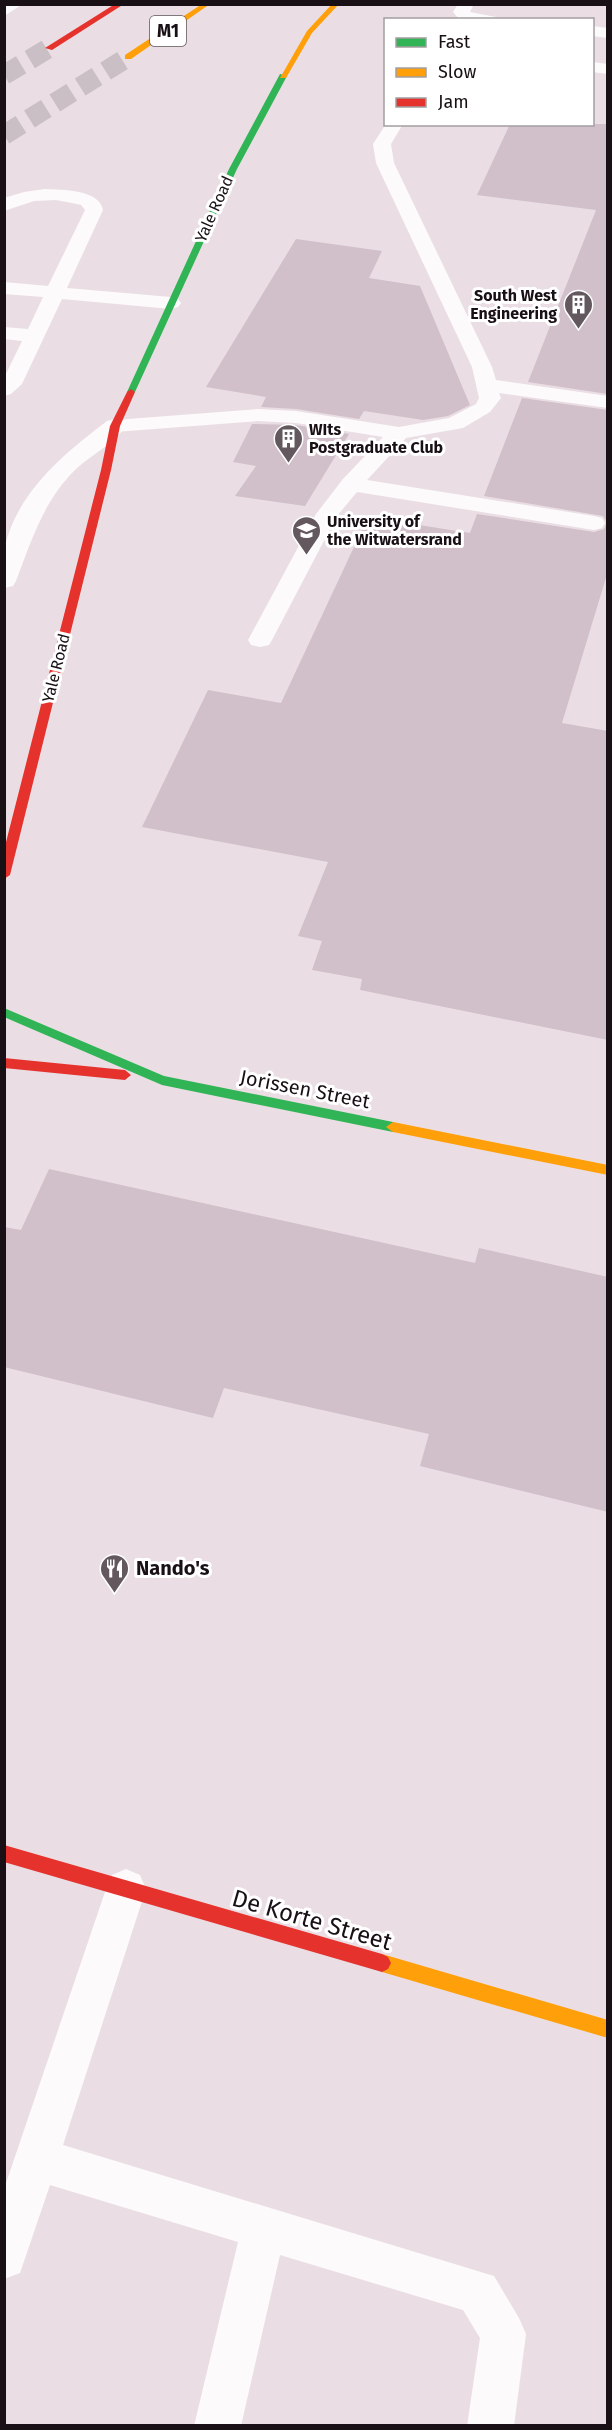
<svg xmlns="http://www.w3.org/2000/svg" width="612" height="2430" font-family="'Fira Sans',sans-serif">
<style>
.building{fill:#d1bfc9}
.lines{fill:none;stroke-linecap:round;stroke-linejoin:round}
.highway-tunnel{stroke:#cabfc5;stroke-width:20;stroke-dasharray:20 10;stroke-linecap:butt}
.lane{fill:#fcfafb;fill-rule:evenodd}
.street{fill:#fcfafb;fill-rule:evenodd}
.fast{fill:#30b455;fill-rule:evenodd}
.slow{fill:#ff9f0a;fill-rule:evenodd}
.jam{fill:#e5322d;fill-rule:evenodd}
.labels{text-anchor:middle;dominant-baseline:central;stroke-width:6;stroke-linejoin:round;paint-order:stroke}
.far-street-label{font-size:16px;fill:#181014;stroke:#fff}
.far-poi-label{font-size:16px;font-weight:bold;fill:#181014;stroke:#fff;text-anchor:start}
.shield{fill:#fff;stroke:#5d585a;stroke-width:1.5}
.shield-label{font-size:18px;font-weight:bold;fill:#181014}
.street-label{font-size:20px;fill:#181014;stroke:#fff}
.poi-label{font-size:20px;font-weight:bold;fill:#181014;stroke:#fff;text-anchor:start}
.near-street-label{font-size:24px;fill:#181014;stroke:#fff}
</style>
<rect width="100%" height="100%" fill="#eadee4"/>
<g class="building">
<polygon points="510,124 608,124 608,394 528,382 596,210 477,195"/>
<polygon points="296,239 382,251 369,278 420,286 470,405 448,416 423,420 364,411 359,419 296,409 261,407 266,397 206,387"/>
<polygon points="522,398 608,410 608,571 562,723 608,731 608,1040 360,990 362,979 312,970 322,941 298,936 328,862 142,827 208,690 281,703 368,517 470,533 477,514 594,532 604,529 607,522 603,516 484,496"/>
<polygon points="252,424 296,425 349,434 305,506 235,496 256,466 233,462"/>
<polygon points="49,1169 475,1263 479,1248 608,1277 608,1512 420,1466 429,1434 224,1388 213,1418 4,1367 4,1227 21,1230"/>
</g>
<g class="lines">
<g class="highway-tunnel">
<polyline points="4,75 49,48"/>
<polyline points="4,135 128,57"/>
</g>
<g class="lane">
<polygon points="4,4 23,4 4,16"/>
<polygon points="458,4 474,4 470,12 496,17 498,20 459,19 453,12"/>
<polygon points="592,26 608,28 608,38 592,36"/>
<polygon points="592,62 608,64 608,74 592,72"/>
<polygon points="386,124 403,124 391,144 394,163 492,367 496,380 608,396 608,408 499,393 501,398 490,412 463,428 406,438 367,480 594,516 602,518 605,523 602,528 594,530 357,492 337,516 272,640 269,645 260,647 251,645 248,640 316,514 343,479 383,437 296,423 258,421 115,432 107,431 104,426 107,421 115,420 258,409 296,411 399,427 449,418 476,404 479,398 472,367 376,163 373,144"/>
<path d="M45,189C62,190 99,189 103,210L67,288L171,297L178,299L181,303L178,307L171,309L62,299L22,384L11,394L4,396V378L22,341L4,339V327L28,329L43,297L4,294V282L48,286L85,210L81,205L77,204L56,200L34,201L4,211V198L24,192Z"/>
<polygon points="126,1869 140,1875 146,1889 63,2145 494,2276 519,2318 526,2334 514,2426 467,2426 480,2338 463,2310 280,2255 241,2426 194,2426 238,2242 50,2185 20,2273 4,2279 4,2189 106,1889 112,1875"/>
</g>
<path class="street" d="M115,419L123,421L126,426C114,444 89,456 74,471C43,502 31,542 16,581L13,586L4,588C4,575 2,559 5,546C18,491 65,453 107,421Z"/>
<g class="fast">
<polygon points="280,74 287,76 237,169 135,392 128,394 127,392 229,169"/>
<polygon points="4,1008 164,1076 393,1122 400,1127 393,1132 162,1085 4,1017"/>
</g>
<g class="slow">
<polygon points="202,4 210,4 131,59 125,59 125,55"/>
<polygon points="332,4 339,4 312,33 286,78 280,78 307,31"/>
<polygon points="393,1122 608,1165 608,1175 393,1132 386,1127"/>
<polygon points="382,1954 608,2020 608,2038 382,1972 376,1969 373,1963 376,1957"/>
</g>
<g class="jam">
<polygon points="115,4 124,4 52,50 45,48"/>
<polygon points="131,389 135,392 120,426 111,470 10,875 4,879 4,850 101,470 110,426 127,392"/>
<polygon points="4,1058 125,1070 131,1075 125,1080 4,1068"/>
<polygon points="4,1845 382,1954 388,1957 391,1963 388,1969 382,1972 4,1862"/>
</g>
</g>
<defs>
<symbol id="building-pin" viewBox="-11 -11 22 30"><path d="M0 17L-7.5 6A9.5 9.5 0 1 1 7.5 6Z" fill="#62585d" stroke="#fff"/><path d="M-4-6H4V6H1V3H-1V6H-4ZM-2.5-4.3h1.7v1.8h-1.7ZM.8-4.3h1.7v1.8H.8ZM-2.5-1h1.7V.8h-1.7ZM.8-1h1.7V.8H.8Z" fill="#fff"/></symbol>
<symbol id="university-pin" viewBox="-11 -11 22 30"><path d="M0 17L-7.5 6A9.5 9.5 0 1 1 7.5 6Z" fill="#62585d" stroke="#fff"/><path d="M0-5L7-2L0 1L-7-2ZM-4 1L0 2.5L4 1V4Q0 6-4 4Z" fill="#fff"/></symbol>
<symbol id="restaurant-pin" viewBox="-11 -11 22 30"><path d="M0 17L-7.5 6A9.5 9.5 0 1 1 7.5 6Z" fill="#62585d" stroke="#fff"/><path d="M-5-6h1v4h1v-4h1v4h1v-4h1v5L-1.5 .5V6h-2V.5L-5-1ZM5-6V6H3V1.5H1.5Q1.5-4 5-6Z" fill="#fff"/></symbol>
</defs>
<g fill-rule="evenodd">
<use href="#building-pin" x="562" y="288" width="33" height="45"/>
<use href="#building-pin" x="272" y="422" width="33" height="45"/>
<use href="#university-pin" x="290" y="514" width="33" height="45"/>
<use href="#restaurant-pin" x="98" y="1552" width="33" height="45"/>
</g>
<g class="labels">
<g class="far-street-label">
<text transform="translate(214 209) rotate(-66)">Yale Road</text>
<text transform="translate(56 668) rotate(-76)">Yale Road</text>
</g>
<g class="far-poi-label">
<text x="557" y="295" text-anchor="end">South West<tspan x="557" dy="18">Engineering</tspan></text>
<text x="309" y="429">WIts<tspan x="309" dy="18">Postgraduate Club</tspan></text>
<text x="327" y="521">University of<tspan x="327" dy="18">the Witwatersrand</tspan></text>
</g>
<rect class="shield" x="150" y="16" width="36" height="30" rx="4.5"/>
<g class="shield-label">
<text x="168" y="31">M1</text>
</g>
<g class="street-label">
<text transform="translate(305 1089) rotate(11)">Jorissen Street</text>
</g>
<g class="poi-label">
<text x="136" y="1568">Nando's</text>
</g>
<g class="near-street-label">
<text transform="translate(312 1920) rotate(16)">De Korte Street</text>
</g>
</g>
<rect width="612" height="2430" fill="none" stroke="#181014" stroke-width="12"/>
<rect x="384" y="18" width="210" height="108" fill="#ffffff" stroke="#a39fa1" stroke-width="1.5"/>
<rect x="396" y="38" width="30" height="9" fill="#30b455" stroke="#a39fa1" stroke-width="1.5"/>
<text x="438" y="48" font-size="18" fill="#181014">Fast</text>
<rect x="396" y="68" width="30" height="9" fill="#ff9f0a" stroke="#a39fa1" stroke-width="1.5"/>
<text x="438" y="78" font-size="18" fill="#181014">Slow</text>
<rect x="396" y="98" width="30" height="9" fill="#e5322d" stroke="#a39fa1" stroke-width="1.5"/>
<text x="438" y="108" font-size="18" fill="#181014">Jam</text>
</svg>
